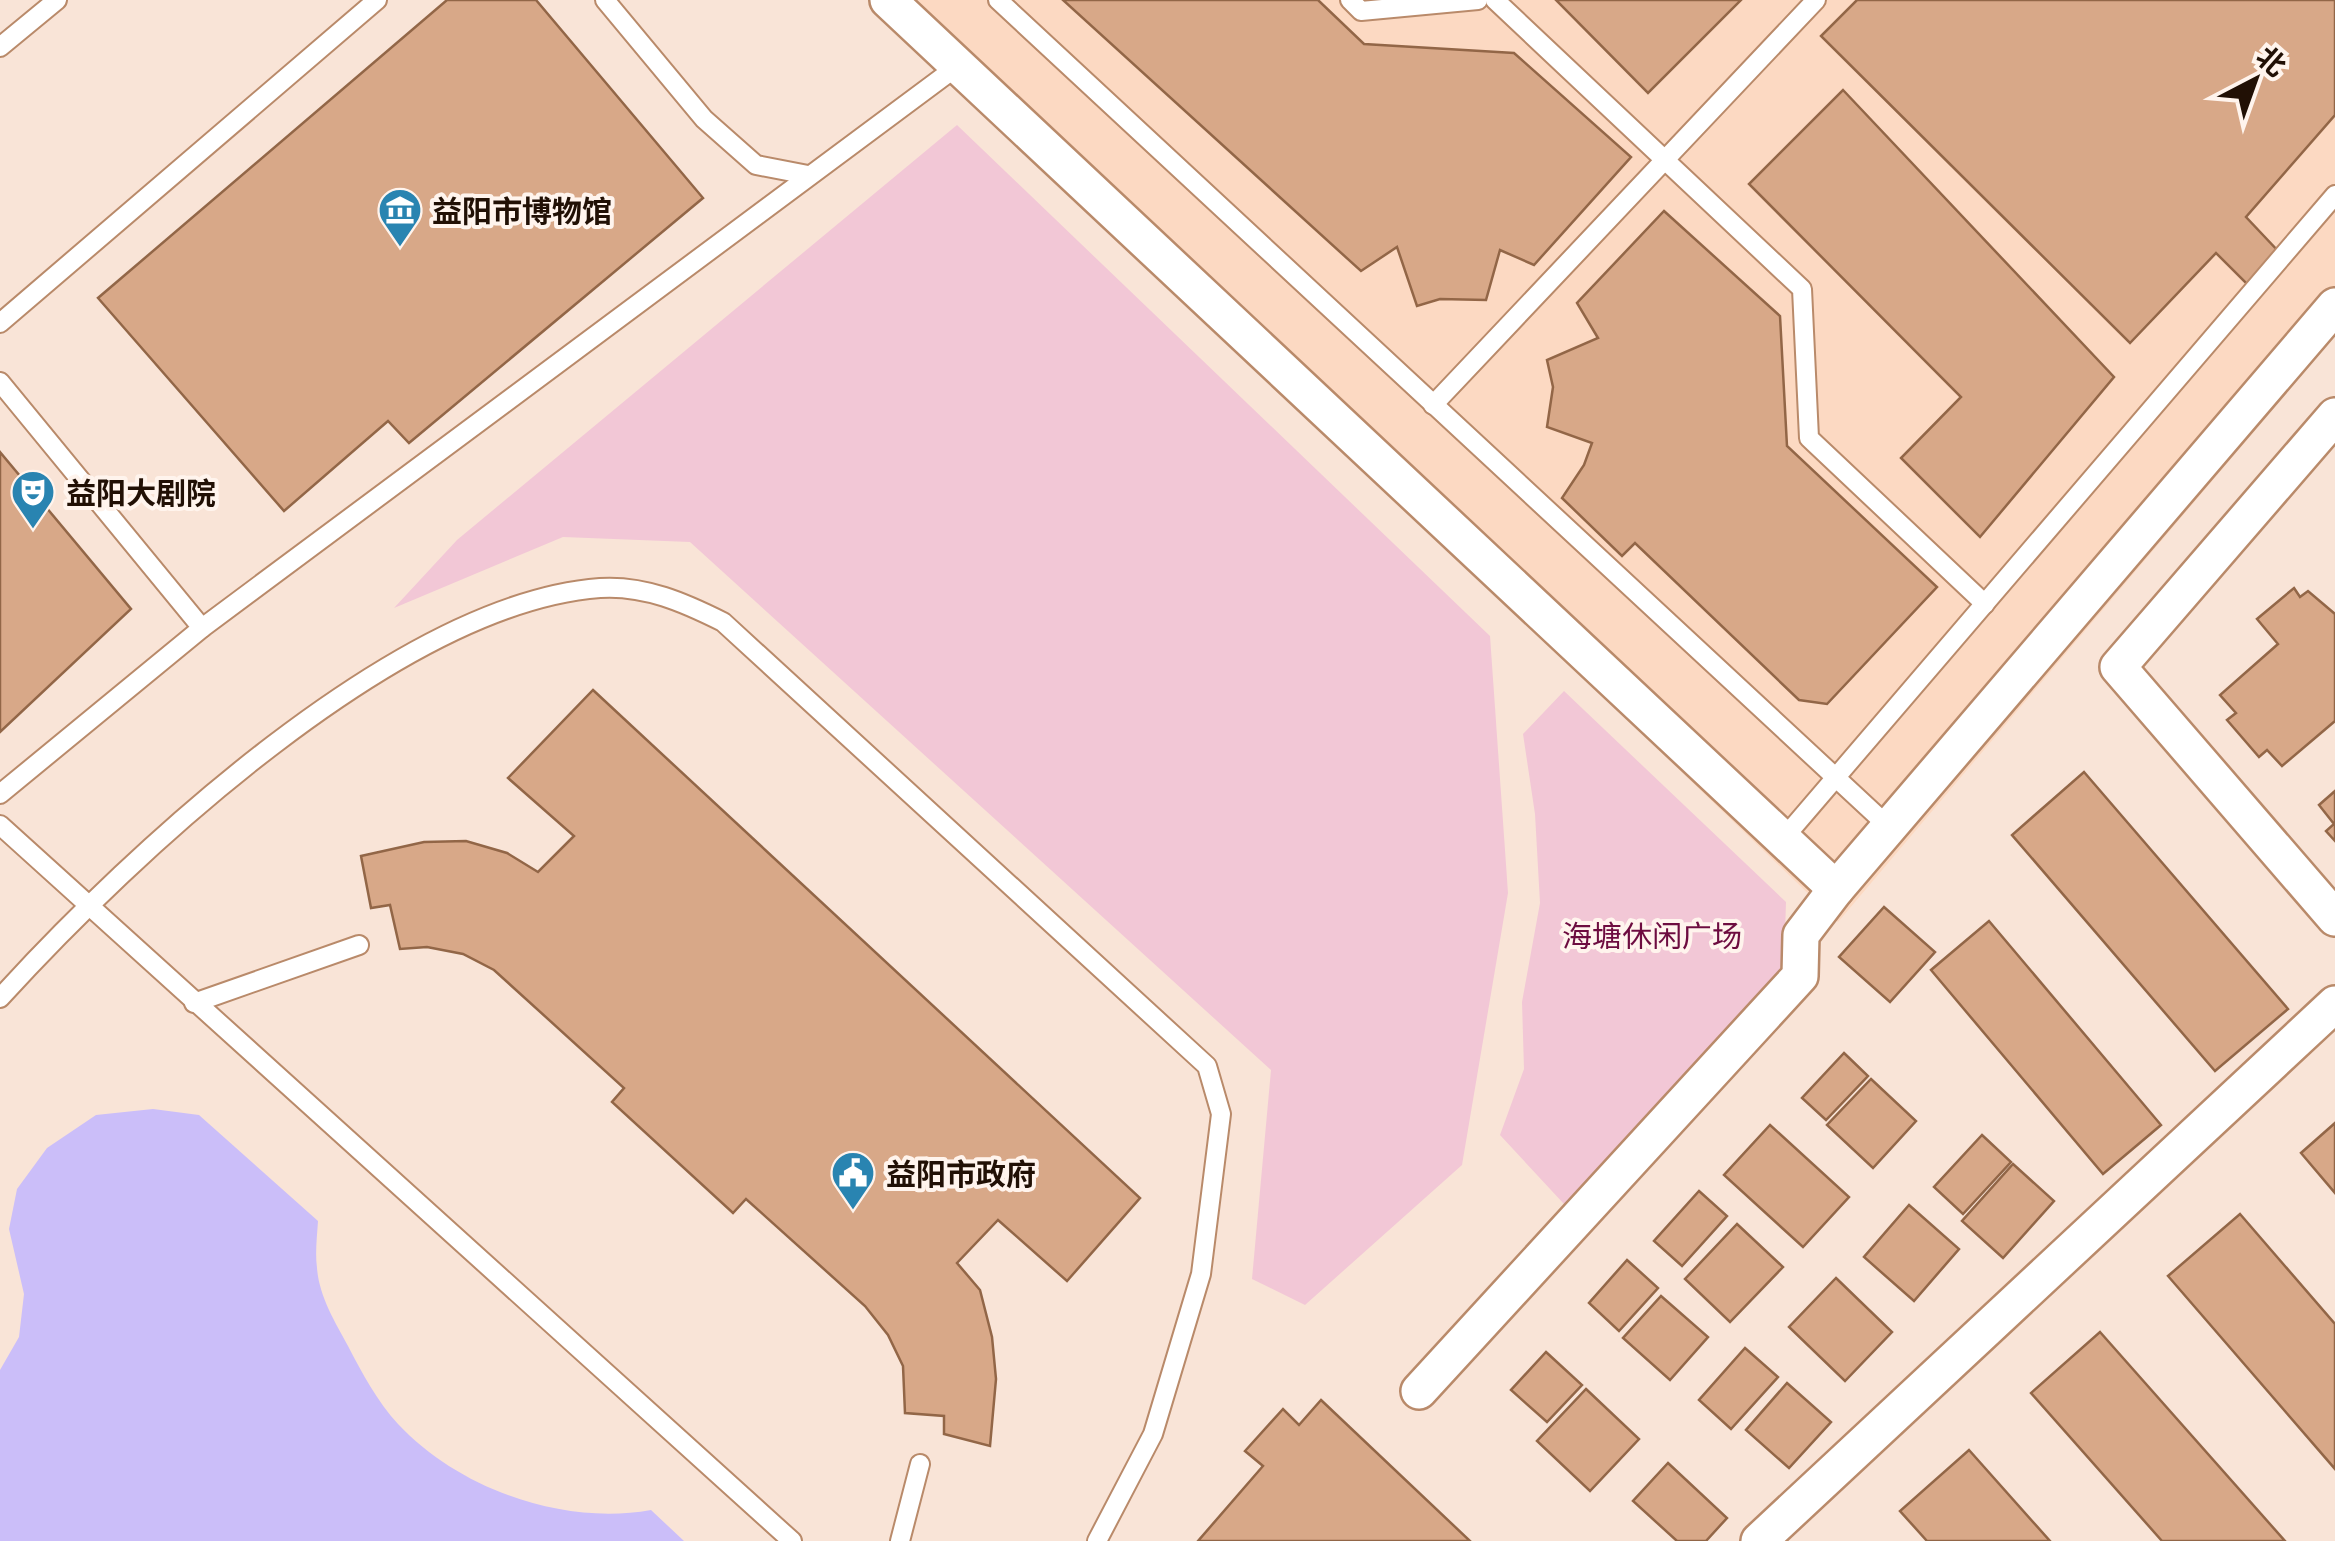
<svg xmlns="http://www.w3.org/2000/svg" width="2335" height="1541" font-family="'Open Sans','Noto Sans SC',sans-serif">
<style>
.built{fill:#fcd9c2}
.green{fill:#f2c7d6}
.water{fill:#cbbef9}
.building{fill:#d8a888;stroke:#926647;stroke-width:2.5}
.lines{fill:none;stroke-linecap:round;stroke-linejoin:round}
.service-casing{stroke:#b98a6a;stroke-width:22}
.minor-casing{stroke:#b98a6a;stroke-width:40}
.service{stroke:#fff;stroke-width:18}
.minor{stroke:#fff;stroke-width:35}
.labels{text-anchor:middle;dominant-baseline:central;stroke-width:8;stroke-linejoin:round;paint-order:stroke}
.poi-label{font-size:30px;font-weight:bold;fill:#211005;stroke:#fff4ed;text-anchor:start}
.park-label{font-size:30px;fill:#6d0c40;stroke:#fff4ed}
</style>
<rect width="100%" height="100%" fill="#f9e4d7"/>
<polygon class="built" points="876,0 2335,0 2335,336 1838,922"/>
<g class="green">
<polygon points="957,125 1490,636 1508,893 1462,1165 1305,1305 1252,1279 1271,1070 690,542 563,537 394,608 457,540"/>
<polygon points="1564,691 1786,902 1784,965 1564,1204 1500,1135 1524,1069 1522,1002 1540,903 1535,814 1523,734"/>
</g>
<path class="water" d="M153,1109L199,1115L318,1221C317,1237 315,1253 317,1268C319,1296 335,1322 348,1346C362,1373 377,1401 398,1424C459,1489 563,1526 651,1510L684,1541H0V1370L19,1337L24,1294L9,1229L17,1189L47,1148L96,1115Z"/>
<g class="building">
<polygon points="447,0 536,0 703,198 409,443 388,421 284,511 98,298"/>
<polygon points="1063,0 1318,0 1364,44 1514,53 1631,157 1534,265 1500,250 1486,300 1440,299 1417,306 1397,247 1361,271"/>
<polygon points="1556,0 1741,0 1648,93"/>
<polygon points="1857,0 2335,0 2335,115 2246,217 2279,252 2249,286 2216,253 2130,343 1821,36"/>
<polygon points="1843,90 2114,377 1980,537 1901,458 1961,397 1749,184"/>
<polygon points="1664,211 1780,316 1787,446 1937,587 1827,704 1799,700 1635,543 1622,556 1562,498 1584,465 1592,443 1547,427 1553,387 1547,360 1598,338 1577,303"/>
<polygon points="0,452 131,609 0,732"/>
<polygon points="2294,588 2300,597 2308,591 2335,614 2335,721 2282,766 2267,750 2259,757 2227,720 2236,713 2220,695 2278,644 2257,619"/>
<polygon points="593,690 1140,1198 1067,1281 998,1220 957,1263 980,1290 992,1337 996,1379 990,1446 944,1434 944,1416 905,1413 903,1366 888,1335 865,1306 746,1199 733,1213 612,1102 624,1088 494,970 463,954 427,947 400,949 390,905 371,908 361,856 424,842 466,841 507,853 538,872 574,836 508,778"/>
<polygon points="2084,772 2288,1009 2215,1071 2012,835"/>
<polygon points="2335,791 2335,841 2326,831 2334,824 2319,805"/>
<polygon points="1884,907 1935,952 1890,1002 1839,957"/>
<polygon points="1989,921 2161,1125 2103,1174 1931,970"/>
<polygon points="1844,1053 1868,1076 1826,1120 1802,1098"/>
<polygon points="1871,1079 1916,1121 1873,1168 1827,1125"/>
<polygon points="2335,1123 2335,1193 2301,1153"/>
<polygon points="1770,1125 1849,1197 1803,1247 1724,1175"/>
<polygon points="1982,1135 2011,1162 1963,1214 1934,1187"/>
<polygon points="2013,1164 2054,1201 2003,1258 1962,1221"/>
<polygon points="1699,1191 1727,1216 1682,1266 1654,1241"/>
<polygon points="1909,1205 1959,1249 1914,1301 1864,1257"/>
<polygon points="2240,1214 2335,1324 2335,1469 2168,1276"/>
<polygon points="1737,1224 1783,1267 1730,1322 1685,1279"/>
<polygon points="1627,1260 1658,1288 1619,1331 1589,1303"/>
<polygon points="1836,1278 1892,1332 1845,1381 1789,1327"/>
<polygon points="1661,1296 1708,1337 1670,1380 1623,1338"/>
<polygon points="2100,1332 2285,1541 2162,1541 2031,1393"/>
<polygon points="1745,1348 1778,1377 1731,1429 1699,1400"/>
<polygon points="1546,1352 1582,1385 1547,1422 1511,1390"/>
<polygon points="1787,1383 1831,1422 1789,1468 1746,1430"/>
<polygon points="1586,1389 1639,1439 1590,1491 1537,1441"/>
<polygon points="1321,1400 1470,1541 1198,1541 1263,1466 1245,1451 1283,1409 1299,1425"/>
<polygon points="1969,1450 2050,1541 1927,1541 1900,1511"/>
<polygon points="1668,1463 1727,1518 1706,1541 1677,1541 1633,1501"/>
</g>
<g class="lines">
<defs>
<g id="service">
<polyline points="605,0 704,119 756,165 808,175"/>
<polyline points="998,0 1889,827"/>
<polyline points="1350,0 1361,11 1478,0"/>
<polyline points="1495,0 1802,289 1809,438 1985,604"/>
<polyline points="0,47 57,0"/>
<polyline points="0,323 377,0"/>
<polyline points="0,382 202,628 0,794"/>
<polyline points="1433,405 1816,0"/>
<polyline points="202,628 959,65"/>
<polyline points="0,825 792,1541"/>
<polyline points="1783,839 2335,195"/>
<path d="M0,998C132,853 399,603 600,588C645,585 685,603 723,622L1207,1066L1221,1114L1201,1274L1153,1434L1097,1541"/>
<polyline points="194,1003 359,945"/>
<polyline points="900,1541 920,1464"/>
</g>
<g id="minor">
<polyline points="888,0 1836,889 2335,306"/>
<polyline points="2335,416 2118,667 2335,918"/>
<polyline points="1419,1391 1800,976 1801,935 1836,889"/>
<polyline points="1759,1541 2335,1004"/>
</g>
</defs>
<use href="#service" class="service-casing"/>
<use href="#minor" class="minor-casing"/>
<use href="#service" class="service"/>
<use href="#minor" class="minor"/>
</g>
<defs>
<symbol id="museum-pin" viewBox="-11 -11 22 30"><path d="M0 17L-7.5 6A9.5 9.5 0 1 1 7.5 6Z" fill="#2984b1" stroke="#fff4ed"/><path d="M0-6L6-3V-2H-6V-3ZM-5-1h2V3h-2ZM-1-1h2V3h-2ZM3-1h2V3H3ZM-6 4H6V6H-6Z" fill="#fff"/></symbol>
<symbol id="theatre-pin" viewBox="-11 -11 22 30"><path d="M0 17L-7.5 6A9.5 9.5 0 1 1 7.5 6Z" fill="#2984b1" stroke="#fff4ed"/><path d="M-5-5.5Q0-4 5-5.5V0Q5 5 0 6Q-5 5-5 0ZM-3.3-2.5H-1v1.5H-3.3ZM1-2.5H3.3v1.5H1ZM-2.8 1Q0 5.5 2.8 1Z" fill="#fff"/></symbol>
<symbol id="civic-pin" viewBox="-11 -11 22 30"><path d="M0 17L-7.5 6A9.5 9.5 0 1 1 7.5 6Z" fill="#2984b1" stroke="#fff4ed"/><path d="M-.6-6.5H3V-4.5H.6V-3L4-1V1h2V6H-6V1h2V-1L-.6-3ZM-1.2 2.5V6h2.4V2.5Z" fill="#fff"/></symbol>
</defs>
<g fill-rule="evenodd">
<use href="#museum-pin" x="375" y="185" width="50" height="68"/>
<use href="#theatre-pin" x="8" y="467" width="50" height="68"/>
<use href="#civic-pin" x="828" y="1148" width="50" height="68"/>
</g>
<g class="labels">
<g class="poi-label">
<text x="432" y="210">益阳市博物馆</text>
<text x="66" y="492">益阳大剧院</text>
<text x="886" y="1173">益阳市政府</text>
</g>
<g class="park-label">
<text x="1652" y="935">海塘休闲广场</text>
</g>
</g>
<g transform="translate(2255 80) rotate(41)" stroke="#fff4ed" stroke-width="8" paint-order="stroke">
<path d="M0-8L18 38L0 25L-18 38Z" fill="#211005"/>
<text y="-15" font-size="28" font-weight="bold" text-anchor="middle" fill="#211005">北</text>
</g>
</svg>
